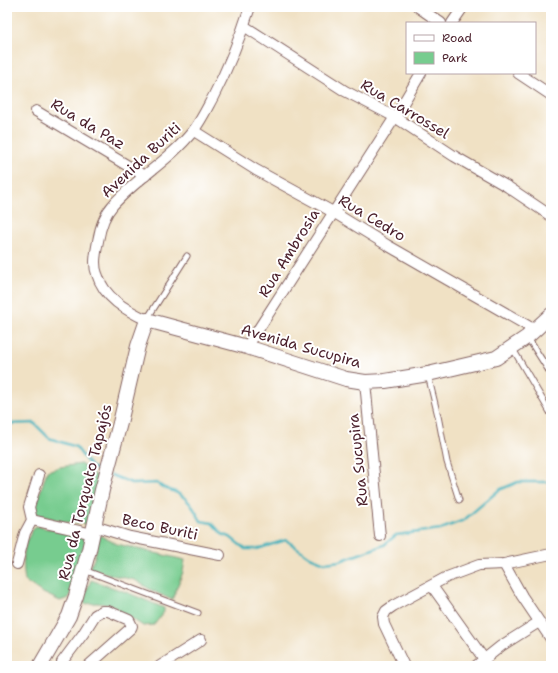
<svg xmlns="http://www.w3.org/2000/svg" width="558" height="673" font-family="'Shantell Sans',sans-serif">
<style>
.green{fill:#77cc8f;stroke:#60765d}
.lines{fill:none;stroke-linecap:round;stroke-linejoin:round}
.stream{stroke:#41b1bb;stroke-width:2.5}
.lane-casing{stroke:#846361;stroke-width:7}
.street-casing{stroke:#846361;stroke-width:12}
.secondary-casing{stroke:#846361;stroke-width:16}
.lane{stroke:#fff;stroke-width:5}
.street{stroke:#fff;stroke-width:10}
.secondary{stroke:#fff;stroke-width:14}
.labels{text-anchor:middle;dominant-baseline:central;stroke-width:4;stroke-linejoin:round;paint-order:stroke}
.street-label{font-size:15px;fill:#4a1f2b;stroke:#fff}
</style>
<rect width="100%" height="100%" fill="#fff"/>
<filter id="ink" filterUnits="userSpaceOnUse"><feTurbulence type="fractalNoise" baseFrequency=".025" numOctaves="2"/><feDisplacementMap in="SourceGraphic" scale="8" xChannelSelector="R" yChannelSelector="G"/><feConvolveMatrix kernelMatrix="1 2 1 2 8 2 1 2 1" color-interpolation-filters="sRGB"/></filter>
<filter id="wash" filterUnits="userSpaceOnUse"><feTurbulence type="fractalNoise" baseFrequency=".012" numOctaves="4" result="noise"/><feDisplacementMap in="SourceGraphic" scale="16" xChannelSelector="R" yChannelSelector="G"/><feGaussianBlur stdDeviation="0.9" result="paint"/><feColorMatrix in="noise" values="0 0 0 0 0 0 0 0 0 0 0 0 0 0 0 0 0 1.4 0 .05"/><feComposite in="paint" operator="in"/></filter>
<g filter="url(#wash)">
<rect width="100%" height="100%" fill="#f0e1c4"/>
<g class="green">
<polygon points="81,464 91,473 100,478 89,526 80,523 65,522 36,514 35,508 47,471 60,467"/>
<path d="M36,526L87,538L69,598L60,601L41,592L25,581C22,561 22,542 36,526Z"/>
<polygon points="99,535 117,544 185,560 183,572 172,600 151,590 135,580 111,575 90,568 95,556"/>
<polygon points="91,580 126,592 164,608 164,612 154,625 143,626 111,605 97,603 84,604 86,592"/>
</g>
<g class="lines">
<g class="stream">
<polyline points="7,424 34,423 49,438 76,447 91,467 103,472"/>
<path d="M111,475L134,484L157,483C167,492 170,488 179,494C190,500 195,511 201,521L212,523L222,534L230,537L245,549H257L286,540L310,557L325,563L340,561L384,545L396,535L441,529L464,520L499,490L518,482H549L551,480"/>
</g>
</g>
</g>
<g filter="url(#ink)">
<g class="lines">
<defs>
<g id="lane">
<polyline points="147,319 187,256"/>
<polyline points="528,338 551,374"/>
<polyline points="513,349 551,414"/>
<polyline points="428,375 438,416 447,462 459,500"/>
<polyline points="84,570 198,613"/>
</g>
<g id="street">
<polyline points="418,7 441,23"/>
<polyline points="452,23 463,7"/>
<polyline points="244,26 345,91 395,117 454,156 508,187 551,216"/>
<polyline points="518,73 551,95"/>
<polyline points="36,111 145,176"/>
<polyline points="194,131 256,170 333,212 387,245 535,330"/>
<path d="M147,320C126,310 104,298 97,274C93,264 96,252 98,241C100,229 104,215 113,205C137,178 170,160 193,131C201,121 207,108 213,97C228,68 240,38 250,7"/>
<polyline points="247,347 395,117 421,73"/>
<polyline points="365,382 380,536"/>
<polyline points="32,520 93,534"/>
<polyline points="94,526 130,537 220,555"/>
<polyline points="17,564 25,533 32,520 29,507 39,475"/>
<polyline points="504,564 522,596 551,639"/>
<polyline points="432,586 484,659 486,666"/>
<polyline points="62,662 83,634 95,615 102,611 108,611 129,620 132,626 131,628 88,666"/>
<polyline points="160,666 201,640"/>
<polyline points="404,666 384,624 383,617 386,611 393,606 447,577 479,565 504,564 551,554"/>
<polyline points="476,666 501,646 539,622"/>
</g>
<polyline id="secondary" points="40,666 69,616 76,596 89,550 102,490 120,423 138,346 147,320 247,347 346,379 365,382 385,381 428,374 496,358 527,337 551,315"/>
</defs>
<use href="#lane" class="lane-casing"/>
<use href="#street" class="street-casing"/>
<use href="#secondary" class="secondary-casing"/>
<use href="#lane" class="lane"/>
<use href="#street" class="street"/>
<use href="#secondary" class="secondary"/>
</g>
</g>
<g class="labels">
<g class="street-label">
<text transform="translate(405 109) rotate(31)">Rua Carrossel</text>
<text transform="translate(88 124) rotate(31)">Rua da Paz</text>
<text transform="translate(141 160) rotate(-43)">Avenida Buriti</text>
<text transform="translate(372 218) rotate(31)">Rua Cedro</text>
<text transform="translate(289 253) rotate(-58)">Rua Ambrosia</text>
<text transform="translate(301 346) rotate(16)">Avenida Sucupira</text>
<text transform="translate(358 460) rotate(-96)">Rua Sucupira</text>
<text transform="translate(85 492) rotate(-76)">Rua da Torquato Tapajós</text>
<text transform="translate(160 527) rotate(12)">Beco Buriti</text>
</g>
</g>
<rect width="558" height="673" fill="none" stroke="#fff" stroke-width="24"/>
<rect x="406" y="22" width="130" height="52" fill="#ffffff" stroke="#b7a5aa"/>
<rect x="414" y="35" width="20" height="6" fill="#ffffff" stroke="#b7a5aa"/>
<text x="442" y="42" font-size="12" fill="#4a1f2b">Road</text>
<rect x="414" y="52" width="20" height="12" fill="#77cc8f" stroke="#b7a5aa"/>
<text x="442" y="62" font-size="12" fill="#4a1f2b">Park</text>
</svg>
